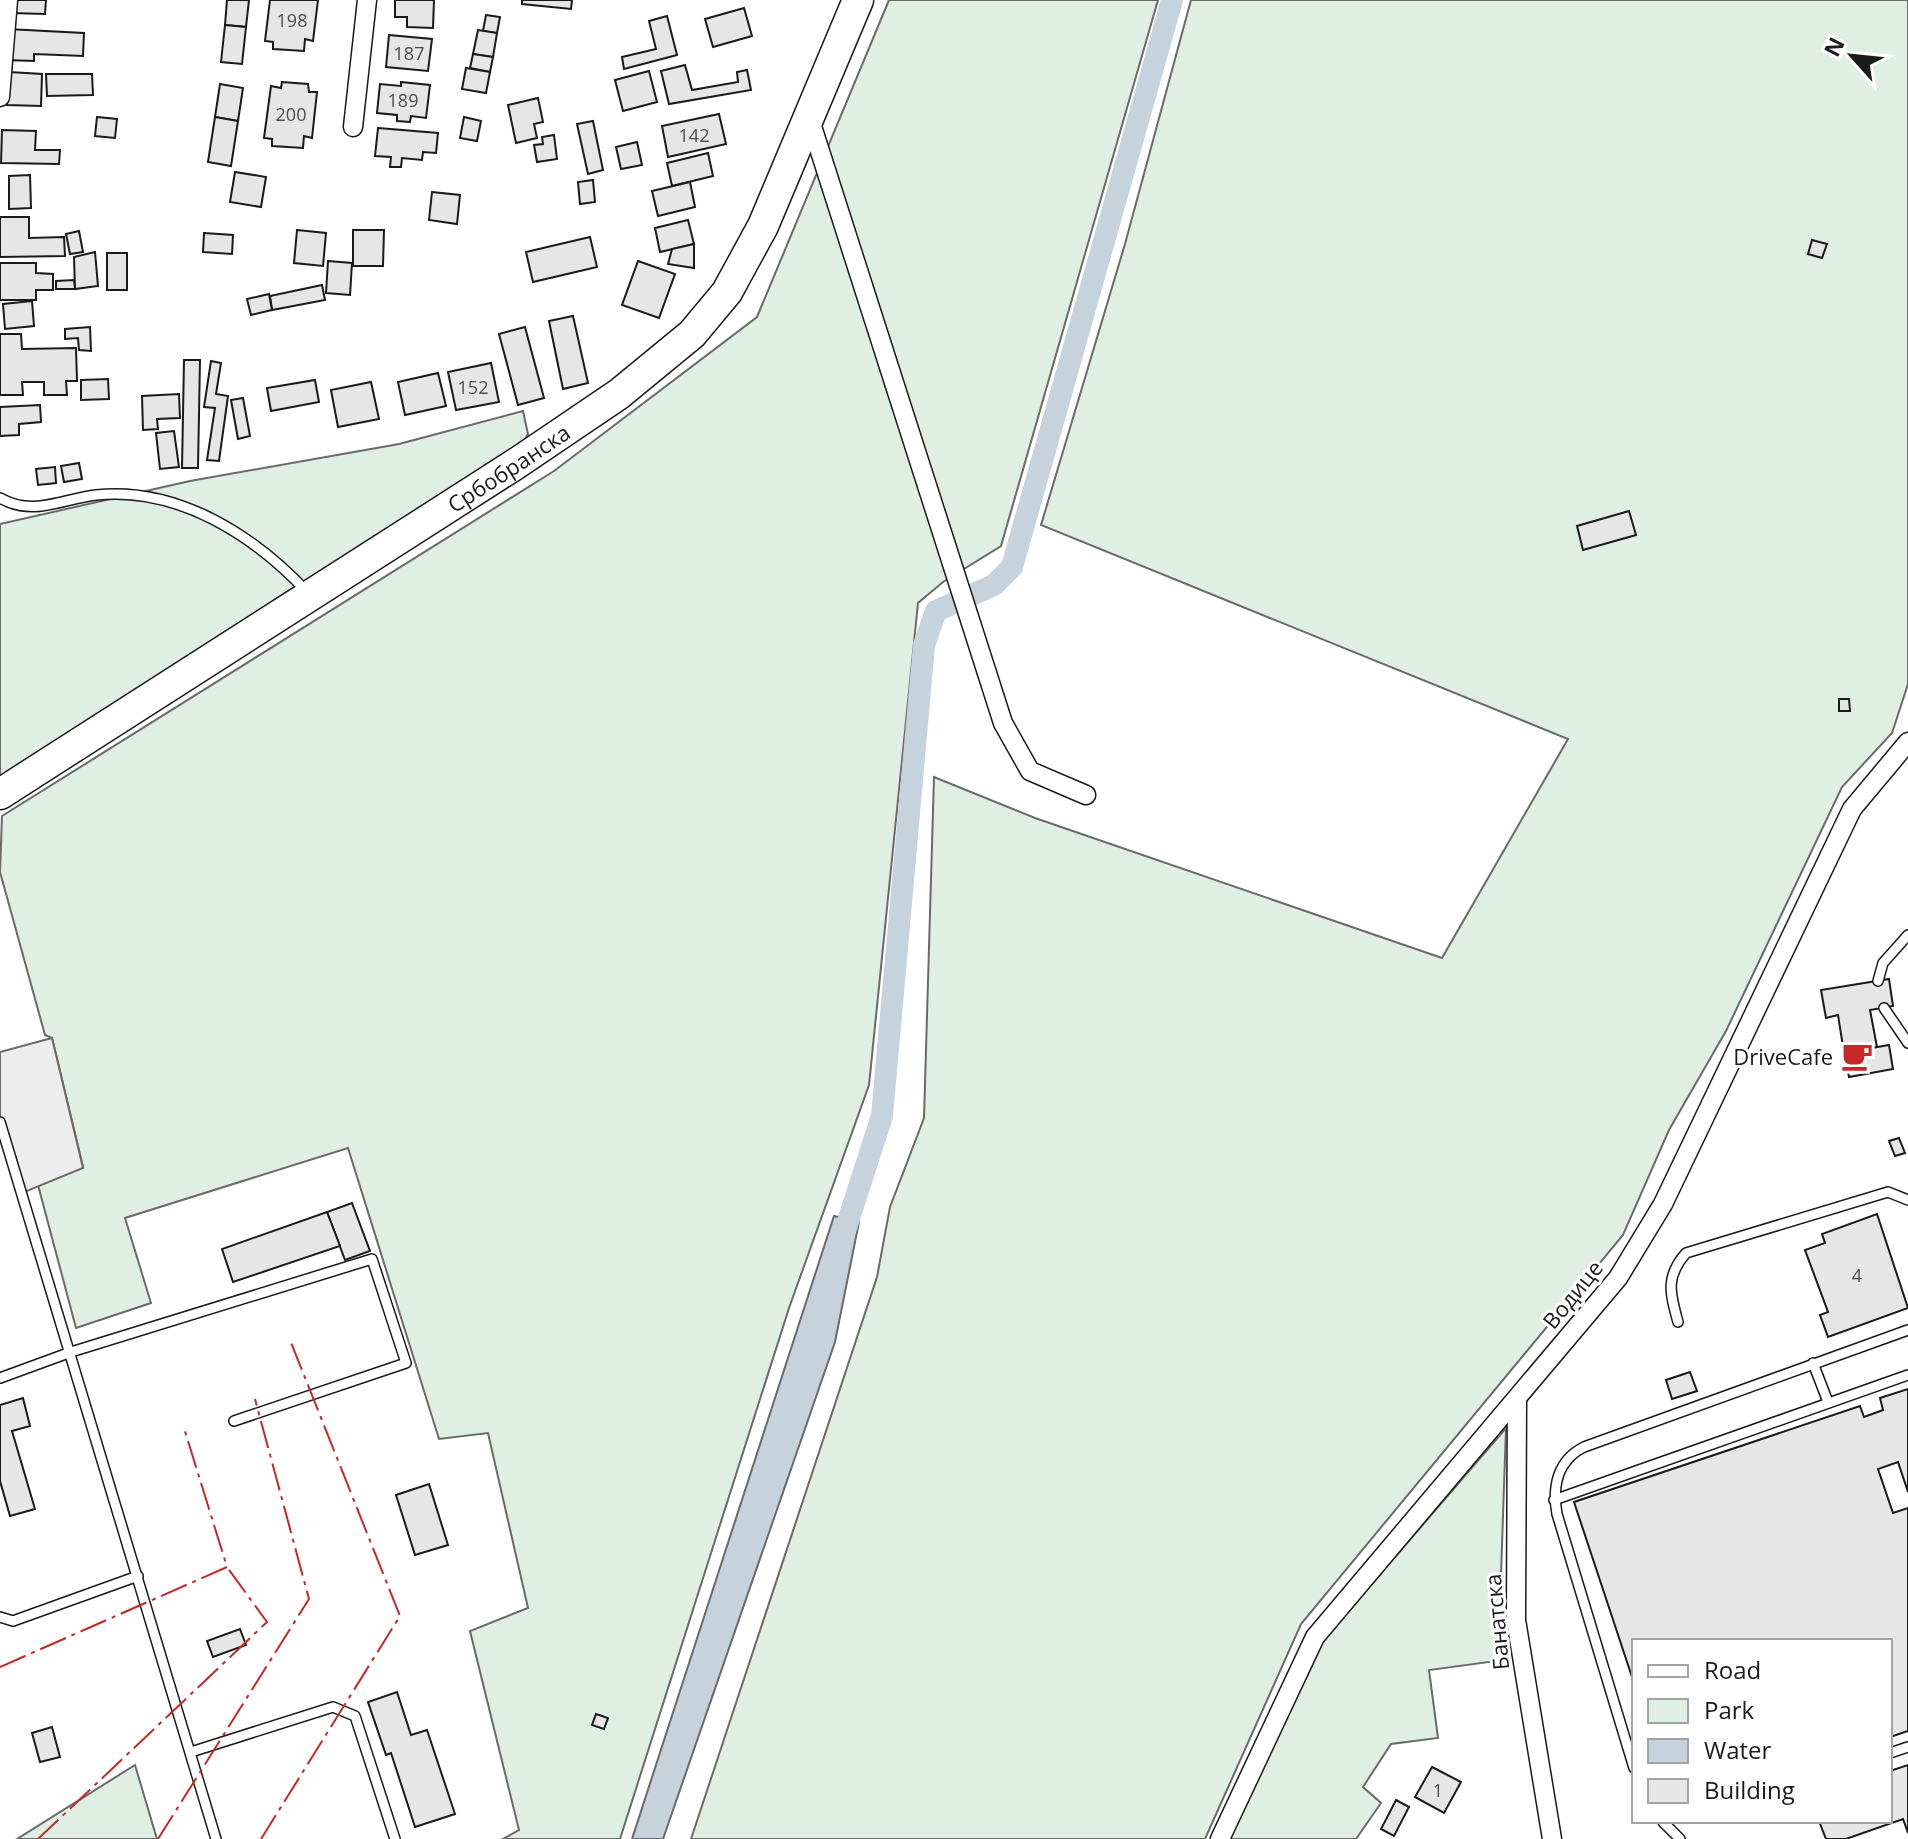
<svg xmlns="http://www.w3.org/2000/svg" width="1908" height="1839" font-family="'Open Sans',sans-serif">
<style>
.green{fill:#e0efe3;stroke:#6a6a6a;stroke-width:2}
.parking{fill:#ededed;stroke:#6a6a6a;stroke-width:2}
.water{fill:#c6d2dc;stroke:#6a6a6a;stroke-width:2}
.lines{fill:none;stroke-linecap:round;stroke-linejoin:round}
.canal{stroke:#c6d2dc;stroke-width:22}
.building{fill:#e6e6e6;stroke:#1a1a1a;stroke-width:2}
.service-casing{stroke:#1a1a1a;stroke-width:12}
.minor-casing{stroke:#1a1a1a;stroke-width:21}
.primary-casing{stroke:#1a1a1a;stroke-width:33}
.service{stroke:#fff;stroke-width:9}
.minor{stroke:#fff;stroke-width:18}
.primary{stroke:#fff;stroke-width:30}
.power{stroke:#c62828;stroke-width:2;stroke-dasharray:28 6 4 6;stroke-linecap:butt}
.labels{text-anchor:middle;dominant-baseline:central;stroke-width:6;stroke-linejoin:round;paint-order:stroke}
.number-label{font-size:18px;fill:#4d4d4d}
.street-label{font-size:22px;fill:#1a1a1a;stroke:#fff}
.poi-label{font-size:22px;fill:#1a1a1a;stroke:#fff;text-anchor:end}
</style>
<rect width="100%" height="100%" fill="#fff"/>
<g class="green">
<polygon points="889,0 1158,0 1001,546 943,582 918,603 869,1085 789,1308 620,1839 503,1839 519,1830 470,1631 528,1608 488,1433 439,1439 348,1148 125,1218 151,1303 76,1328 38,1185 83,1167 52,1038 45,1035 0,872 2,816 554,471 757,317"/>
<polygon points="1191,0 1908,0 1908,684 1892,733 1842,787 1726,1031 1669,1130 1623,1235 1301,1624 1205,1839 691,1839 877,1277 890,1207 924,1118 934,777 1035,818 1442,958 1568,739 1041,525 1125,244"/>
<polygon points="523,411 528,434 518,452 293,588 0,777 0,524 190,481 399,444"/>
<polygon points="1506,1428 1500,1604 1504,1660 1429,1670 1438,1738 1391,1744 1363,1787 1381,1803 1356,1839 1226,1839 1321,1643"/>
<polygon points="135,1765 157,1839 17,1839"/>
</g>
<polygon class="parking" points="52,1038 83,1168 22,1193 0,1122 0,1052"/>
<polygon class="water" points="834,1216 859,1222 835,1342 663,1839 632,1839"/>
<g class="lines">
<polyline class="canal" points="840,1246 882,1116 924,645 936,611 994,585 1012,567 1172,0"/>
</g>
<g class="building">
<polygon points="12,0 46,0 45,14 11,13"/>
<polygon points="227,0 249,0 246,27 225,25"/>
<polygon points="270,0 318,0 313,41 305,39 304,51 273,49 273,42 265,41"/>
<polygon points="395,0 434,0 433,28 407,27 407,17 395,17"/>
<polygon points="522,0 572,0 571,9 522,4"/>
<polygon points="744,8 752,36 713,47 705,19"/>
<polygon points="486,15 500,17 497,33 483,31"/>
<polygon points="667,16 677,55 624,69 622,57 656,49 649,21"/>
<polygon points="225,25 246,27 242,64 221,62"/>
<polygon points="7,29 84,33 83,56 34,54 34,61 5,60"/>
<polygon points="478,30 497,33 493,57 473,54"/>
<polygon points="389,35 432,39 428,71 386,67"/>
<polygon points="473,54 493,57 490,72 470,68"/>
<polygon points="685,65 692,90 738,82 737,72 747,70 751,90 669,104 661,71"/>
<polygon points="466,68 490,72 486,93 462,89"/>
<polygon points="649,71 657,102 623,111 615,80"/>
<polygon points="9,72 42,74 41,106 7,105"/>
<polygon points="46,74 92,74 93,95 47,96"/>
<polygon points="282,82 308,84 309,92 317,92 312,138 304,136 303,148 272,146 272,139 264,138 271,86 281,88"/>
<polygon points="401,82 430,85 426,118 411,116 410,122 397,121 397,115 377,113 380,84 401,86"/>
<polygon points="220,84 243,88 238,121 215,117"/>
<polygon points="538,98 543,122 534,124 537,138 516,143 508,105"/>
<polygon points="719,114 726,144 668,157 662,126"/>
<polygon points="97,117 117,119 115,138 95,136"/>
<polygon points="215,117 238,121 231,166 208,162"/>
<polygon points="464,117 481,121 477,141 460,138"/>
<polygon points="593,121 603,170 588,174 577,124"/>
<polygon points="378,128 438,133 436,153 423,152 422,160 402,158 401,167 390,167 391,157 375,156"/>
<polygon points="2,130 36,131 35,150 60,150 59,164 1,163"/>
<polygon points="554,135 557,159 537,162 534,145 543,144 542,137"/>
<polygon points="637,142 642,165 621,169 616,147"/>
<polygon points="708,153 713,176 672,186 667,163"/>
<polygon points="235,172 266,177 261,207 230,202"/>
<polygon points="30,175 31,208 9,209 9,176"/>
<polygon points="593,180 595,202 580,204 578,182"/>
<polygon points="690,182 695,207 658,216 652,191"/>
<polygon points="432,192 460,195 457,224 429,220"/>
<polygon points="0,217 29,217 29,238 64,237 65,256 0,257"/>
<polygon points="688,220 694,244 660,252 655,228"/>
<polygon points="297,230 326,233 323,266 294,263"/>
<polygon points="353,230 384,230 383,266 353,266"/>
<polygon points="79,231 83,252 70,254 66,234"/>
<polygon points="204,233 233,235 232,254 203,252"/>
<polygon points="590,237 597,267 533,282 526,252"/>
<polygon points="1812,240 1827,244 1822,258 1808,254"/>
<polygon points="694,244 694,268 668,264 672,249"/>
<polygon points="95,252 98,286 75,289 74,257"/>
<rect x="107" y="253" width="20" height="37"/>
<polygon points="328,261 352,263 350,295 326,293"/>
<polygon points="638,261 675,274 659,318 622,305"/>
<polygon points="0,263 36,263 36,273 53,274 53,290 36,290 36,300 0,300"/>
<polygon points="74,280 75,289 56,289 56,281"/>
<polygon points="322,285 325,300 272,310 270,296"/>
<polygon points="269,294 272,310 251,315 247,299"/>
<polygon points="32,301 34,326 5,329 3,304"/>
<polygon points="573,316 588,383 563,389 549,321"/>
<polygon points="90,327 91,351 79,350 78,338 65,339 65,329"/>
<polygon points="525,327 544,398 518,405 499,334"/>
<polygon points="0,334 21,334 22,349 76,348 77,381 66,381 67,395 44,395 44,382 22,382 23,395 0,395"/>
<polygon points="184,360 200,360 198,468 182,468"/>
<polygon points="211,361 221,363 216,394 228,396 219,461 207,460 215,408 204,407"/>
<polygon points="491,363 499,402 456,410 448,372"/>
<polygon points="438,373 446,406 405,415 398,382"/>
<polygon points="108,379 109,399 81,400 81,380"/>
<polygon points="315,380 319,402 271,411 267,388"/>
<polygon points="371,382 379,419 338,427 331,390"/>
<polygon points="179,394 180,418 157,419 158,429 143,430 142,396"/>
<polygon points="243,398 250,436 238,439 231,400"/>
<polygon points="40,405 41,422 19,424 19,435 0,436 0,407"/>
<polygon points="174,431 179,467 160,469 156,433"/>
<polygon points="79,463 82,479 64,482 61,466"/>
<polygon points="55,467 56,483 38,485 36,469"/>
<polygon points="1629,511 1636,535 1583,550 1577,526"/>
<polygon points="1839,699 1849,699 1850,711 1839,711"/>
<polygon points="1889,979 1893,1006 1870,1010 1877,1047 1844,1053 1838,1015 1826,1018 1821,990"/>
<polygon points="1889,1045 1893,1069 1849,1077 1844,1053"/>
<polygon points="1899,1138 1905,1153 1895,1156 1889,1141"/>
<polygon points="352,1203 370,1251 345,1260 327,1212"/>
<polygon points="327,1212 340,1246 233,1282 222,1249"/>
<polygon points="1877,1214 1908,1308 1828,1337 1820,1315 1828,1312 1805,1250 1825,1243 1822,1234"/>
<polygon points="1690,1372 1697,1391 1672,1399 1666,1380"/>
<polygon points="1908,1389 1908,1492 1898,1462 1878,1469 1893,1513 1908,1508 1908,1731 1890,1737 1890,1641 1634,1641 1634,1683 1574,1502 1860,1406 1864,1417 1883,1410 1880,1398"/>
<polygon points="23,1398 30,1426 12,1431 35,1509 10,1516 0,1481 0,1405"/>
<polygon points="429,1484 448,1545 415,1555 396,1495"/>
<polygon points="240,1629 246,1645 213,1657 207,1641"/>
<polygon points="397,1692 411,1735 427,1730 455,1814 415,1827 391,1753 386,1755 368,1702"/>
<polygon points="596,1714 608,1718 604,1729 592,1725"/>
<polygon points="52,1727 60,1757 40,1762 32,1733"/>
<polygon points="1908,1765 1908,1833 1903,1819 1846,1839 1826,1839 1819,1821 1890,1821 1890,1771"/>
<polygon points="1432,1767 1461,1782 1444,1813 1415,1797"/>
<polygon points="1396,1800 1409,1807 1394,1836 1381,1829"/>
</g>
<g class="lines">
<defs>
<g id="service">
<path d="M0,498C33,517 62,499 96,495C178,486 255,536 308,593"/>
<polyline points="1878,981 1883,963 1908,935"/>
<polyline points="1884,1008 1908,1043"/>
<polyline points="0,1122 216,1839"/>
<path d="M1678,1322C1670,1293 1665,1277 1686,1253L1888,1192L1908,1200"/>
<polyline points="1813,1363 1828,1402"/>
<polyline points="0,1378 71,1352 372,1259 406,1363 234,1421"/>
<polyline points="1554,1500 1908,1375"/>
<polyline points="0,1617 13,1621 138,1576"/>
<polyline points="191,1752 333,1707 355,1716 395,1839"/>
<polyline points="1890,1753 1908,1747"/>
<path d="M1634,1768L1557,1514C1552,1486 1558,1460 1584,1447L1908,1330"/>
<polyline points="1663,1822 1680,1839"/>
</g>
<g id="minor">
<polyline points="0,97 8,0"/>
<polyline points="809,117 1003,723 1030,771 1086,795"/>
<polyline points="353,127 367,0"/>
<polyline points="1517,1399 1516,1620 1552,1839"/>
<polyline points="1220,1839 1315,1637 1618,1278 1663,1204 1852,809 1908,742"/>
</g>
<g id="primary">
<path id="s1" d="M0,794L514,465L619,394L692,334L727,292L763,226L858,0"/>
</g>
</defs>
<use href="#service" class="service-casing"/>
<use href="#minor" class="minor-casing"/>
<use href="#primary" class="primary-casing"/>
<use href="#service" class="service"/>
<use href="#minor" class="minor"/>
<use href="#primary" class="primary"/>
<g class="power">
<polyline points="0,1667 227,1567 184,1428"/>
<polyline points="38,1839 267,1622 227,1567"/>
<polyline points="158,1839 309,1599 255,1399"/>
<polyline points="261,1839 400,1616 290,1340"/>
</g>
</g>
<defs>
<symbol id="cafe-bare" viewBox="-9 -9 18 18"><path d="M-5.5-4.5H6V0H3Q3 3.5 0 3.5H-2.5Q-5.5 3.5-5.5 0ZM3-3.2v2h1.7v-2ZM-6 4.5H4V6H-6Z" fill="#c62828" stroke="#fff" stroke-width="2.5" paint-order="stroke"/></symbol>
</defs>
<g fill-rule="evenodd">
<use href="#cafe-bare" x="1835" y="1034" width="44" height="44"/>
</g>
<g class="labels">
<g class="number-label">
<text x="292" y="20">198</text>
<text x="409" y="53">187</text>
<text x="403" y="100">189</text>
<text x="291" y="114">200</text>
<text x="694" y="135">142</text>
<text x="473" y="387">152</text>
<text x="1857" y="1275">4</text>
<text x="1438" y="1790">1</text>
</g>
<g class="street-label">
<text stroke="none"><textPath href="#s1" startOffset="604">Србобранска</textPath></text>
<text transform="translate(1572 1294) rotate(-51)">Водице</text>
<text transform="translate(1496 1622) rotate(-95)">Банатска</text>
</g>
<g class="poi-label">
<text x="1833" y="1056">DriveCafe</text>
</g>
</g>
<rect x="1632" y="1639" width="260" height="184" fill="#ffffff" stroke="#a3a3a3" stroke-width="2"/>
<rect x="1648" y="1665" width="40" height="12" fill="#ffffff" stroke="#a3a3a3" stroke-width="2"/>
<text x="1704" y="1679" font-size="24" fill="#1a1a1a">Road</text>
<rect x="1648" y="1699" width="40" height="24" fill="#e0efe3" stroke="#a3a3a3" stroke-width="2"/>
<text x="1704" y="1719" font-size="24" fill="#1a1a1a">Park</text>
<rect x="1648" y="1739" width="40" height="24" fill="#c6d2dc" stroke="#a3a3a3" stroke-width="2"/>
<text x="1704" y="1759" font-size="24" fill="#1a1a1a">Water</text>
<rect x="1648" y="1779" width="40" height="24" fill="#e6e6e6" stroke="#a3a3a3" stroke-width="2"/>
<text x="1704" y="1799" font-size="24" fill="#1a1a1a">Building</text>
<g transform="translate(1852 56) rotate(297)" stroke="#ffffff" stroke-width="6" paint-order="stroke">
<path d="M0-6L14 30L0 20L-14 30Z" fill="#1a1a1a"/>
<text y="-12" font-size="22" font-weight="bold" text-anchor="middle" fill="#1a1a1a">N</text>
</g>
</svg>
